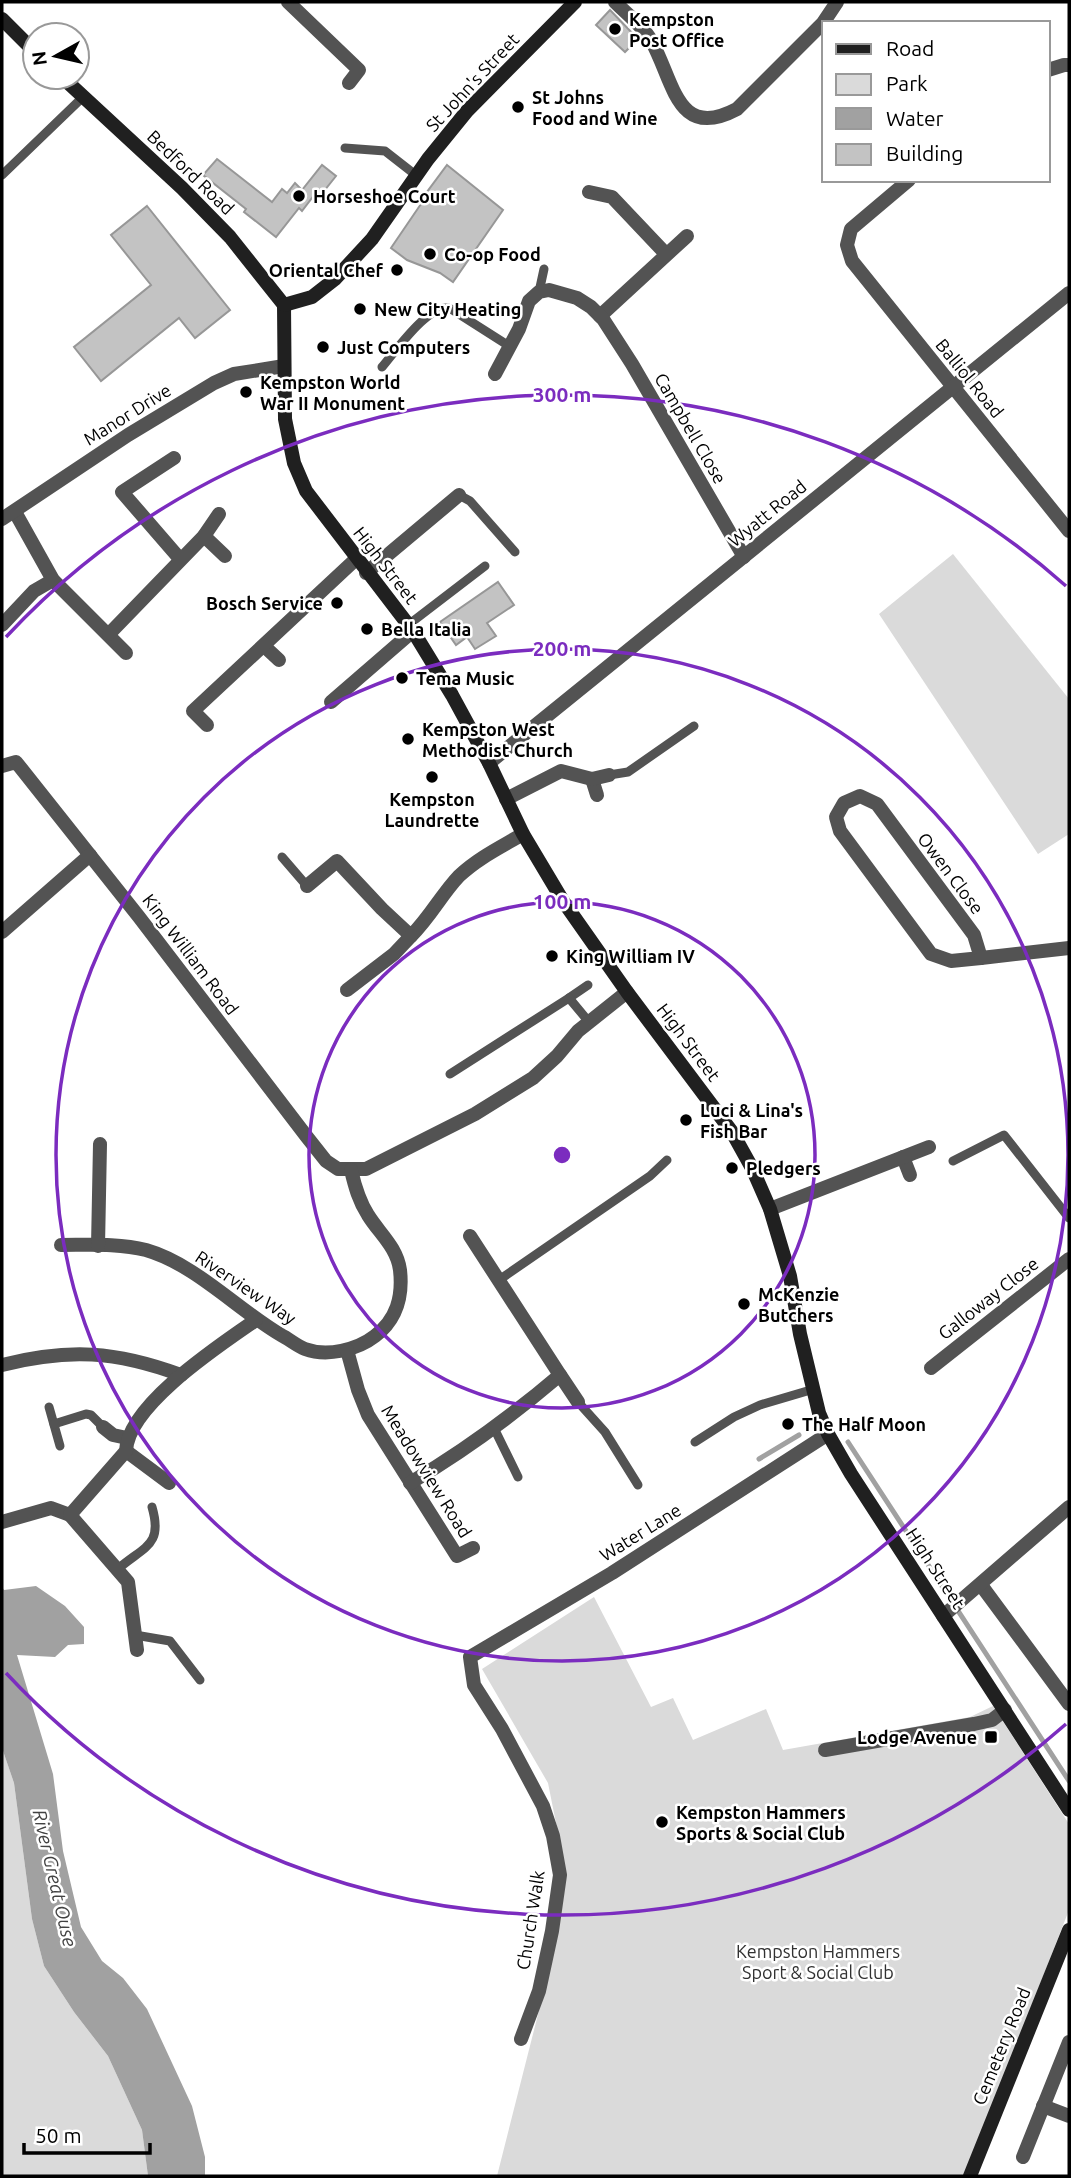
<svg xmlns="http://www.w3.org/2000/svg" width="1071" height="2178" font-family="Ubuntu,sans-serif">
<style>
.green{fill:#dadada}
.water{fill:#a1a1a1}
.lines{fill:none;stroke-linecap:round;stroke-linejoin:round}
.stream{stroke:#a1a1a1;stroke-width:5}
.building{fill:#c3c3c3;stroke:#979797;stroke-width:2}
.lane{stroke:#535353;stroke-width:9}
.street{stroke:#535353;stroke-width:14}
.secondary{stroke:#202020;stroke-width:14}
.ring{fill:none;stroke:#7b2cbf;stroke-width:3.5}
.poi-dot{fill:#000;stroke:#fff;stroke-width:2.5}
.labels{text-anchor:middle;dominant-baseline:central;stroke-width:5;stroke-linejoin:round;paint-order:stroke}
.poi-label{font-size:18px;font-weight:bold;fill:#000;stroke:#fff;text-anchor:start}
.street-label{font-size:18px;fill:#000;stroke:#fff}
.park-label{font-size:18px;fill:#313131;stroke:#fff}
.water-label{font-size:19px;font-style:italic;fill:#424242;stroke:#fff}
.centre{fill:#7b2cbf;stroke:#fff;stroke-width:3.5}
.ring-label{font-size:21px;text-anchor:middle;font-weight:bold;fill:#7b2cbf;stroke:#fff;stroke-width:5;stroke-linejoin:round;paint-order:stroke}
</style>
<rect width="100%" height="100%" fill="#fff"/>
<g class="green">
<polygon points="953,554 1069,699 1069,834 1038,854 879,614"/>
<polygon points="594,1597 651,1707 673,1698 693,1740 766,1709 783,1750 970,1717 993,1706 1069,1824 1069,1910 965,2176 497,2176 551,1963 566,1873 548,1783 482,1669"/>
<polygon points="2,1748 14,1783 32,1919 44,1966 74,2012 108,2056 142,2130 148,2176 2,2176"/>
</g>
<polygon class="water" points="36,1586 65,1606 84,1627 84,1644 68,1645 55,1657 17,1655 53,1774 63,1851 81,1927 102,1961 123,1978 147,2009 192,2106 205,2157 205,2176 148,2176 142,2130 108,2056 74,2012 44,1966 32,1919 14,1783 2,1748 2,1587 4,1590"/>
<g class="lines">
<g class="stream">
<polyline points="848,1442 1069,1781"/>
<polyline points="759,1459 799,1435"/>
</g>
</g>
<g class="building">
<polygon points="610,10 638,39 625,52 596,25"/>
<polygon points="217,159 272,202 282,189 287,193 295,183 302,190 322,165 336,176 316,201 312,198 302,211 299,208 276,237 244,212 246,209 203,175"/>
<polygon points="447,165 503,210 453,282 440,273 407,260 391,248 423,201 421,200"/>
<polygon points="147,206 230,310 195,338 179,318 101,381 74,347 151,285 111,235"/>
<polygon points="498,582 514,605 487,623 496,636 475,649 467,637 456,645 440,622"/>
</g>
<g class="lines">
<g class="lane">
<polyline points="345,148 385,151 417,176"/>
<polyline points="2,175 83,97"/>
<polyline points="539,292 544,269"/>
<path d="M382,367C395,352 431,300 451,309L509,346"/>
<polyline points="459,495 470,501 515,552"/>
<polyline points="408,625 485,566"/>
<polyline points="609,775 628,772 694,726"/>
<polyline points="282,857 307,886"/>
<polyline points="569,998 588,985"/>
<polyline points="450,1074 569,998 589,1022"/>
<polyline points="953,1161 1004,1135 1069,1218"/>
<polyline points="499,1280 650,1176 667,1160"/>
<polyline points="578,1402 605,1432 638,1485"/>
<polyline points="49,1407 60,1446"/>
<polyline points="54,1424 86,1414 91,1415 103,1427"/>
<polyline points="494,1428 518,1477"/>
<polyline points="695,1442 734,1417 760,1405 814,1389"/>
<path d="M119,1568C145,1546 163,1545 152,1507"/>
<polyline points="135,1635 170,1641 200,1680"/>
</g>
<g class="street">
<polyline points="288,2 359,70 349,83"/>
<path d="M615,2C627,14 644,27 652,42C674,82 677,141 737,109L823,23L837,2"/>
<polyline points="1048,70 1064,65 1069,65"/>
<polyline points="909,180 851,229 847,245 852,261 1069,531"/>
<polyline points="589,192 612,197 666,254"/>
<polyline points="600,316 687,236"/>
<polyline points="495,374 519,329 529,301 539,292 549,290 577,298 591,307 603,319 632,364 744,557"/>
<polyline points="174,458 122,492 180,559"/>
<polyline points="15,512 53,580 126,653"/>
<polyline points="2,519 128,435 214,383 234,374 284,366"/>
<polyline points="204,536 225,556"/>
<polyline points="366,573 459,495"/>
<polyline points="2,625 34,591 53,580"/>
<polyline points="109,634 204,536 219,514"/>
<polyline points="264,646 279,660"/>
<polyline points="331,702 413,631"/>
<polyline points="207,725 193,711 356,559"/>
<polyline points="489,763 1069,293"/>
<polyline points="2,766 16,762 139,917 307,1137 326,1161 338,1169 366,1169 475,1114 533,1078 557,1056 578,1031 627,992"/>
<polyline points="592,779 597,795"/>
<polygon points="860,796 877,804 974,935 981,958 951,961 931,954 840,831 836,817 844,803"/>
<polyline points="506,799 561,771 592,779 609,775"/>
<path d="M307,886L337,861L382,909L411,936C431,916 441,895 459,876C478,858 501,847 523,834"/>
<polyline points="2,932 90,855"/>
<polyline points="981,958 1069,948"/>
<polyline points="347,990 394,954 411,936"/>
<polyline points="903,1157 910,1175"/>
<polyline points="770,1209 929,1147"/>
<polyline points="470,1236 560,1375"/>
<path d="M61,1245C88,1245 119,1243 146,1250C195,1264 238,1310 281,1335C289,1339 297,1346 305,1349C327,1357 357,1350 375,1336C397,1319 403,1297 400,1270C397,1247 379,1233 368,1215C359,1201 355,1187 351,1170"/>
<polyline points="98,1246 100,1144"/>
<polyline points="347,1350 358,1390 368,1415 457,1556 473,1548"/>
<path d="M2,1365C69,1348 116,1351 181,1375"/>
<polyline points="931,1368 1069,1259"/>
<polyline points="103,1427 113,1435 127,1438"/>
<polyline points="126,1451 169,1483"/>
<path d="M410,1483C464,1451 512,1416 560,1375L578,1402"/>
<polyline points="2,1522 51,1508 70,1515"/>
<polyline points="981,1585 1069,1704"/>
<polyline points="943,1616 1069,1507"/>
<path d="M137,1650L128,1582L70,1515L126,1451C128,1405 220,1345 256,1320"/>
<polyline points="825,1750 974,1724 992,1720 1005,1710"/>
<polyline points="521,2039 539,1991 552,1931 560,1875 553,1836 543,1806 502,1729 474,1685 470,1657 612,1573 828,1434"/>
<polyline points="1043,2106 1069,2116"/>
<polyline points="1023,2157 1069,2042"/>
</g>
<g class="secondary">
<polyline points="2,19 35,52"/>
<polyline points="62,77 182,188 230,237 284,305"/>
<polyline points="284,305 285,419 294,463 306,491 413,631 452,695 489,763 523,834 563,901 627,992 732,1132 752,1168 770,1209 790,1276 800,1334 819,1413 828,1434 851,1474 1069,1810"/>
<polyline points="284,305 312,297 335,279 372,239 428,159 467,111 575,2"/>
<polyline points="970,2176 1069,1930"/>
</g>
</g>
<g class="ring">
<circle cx="562" cy="1155" r="253"/>
<circle cx="562" cy="1155" r="506"/>
<path d="M1066 1724A760 760 0 0 1 6 1673M6 637A760 760 0 0 1 1066 586"/>
</g>
<g class="poi-dot">
<circle cx="615" cy="29" r="7"/>
<circle cx="518" cy="107" r="7"/>
<circle cx="299" cy="196" r="7"/>
<circle cx="430" cy="254" r="7"/>
<circle cx="397" cy="270" r="7"/>
<circle cx="360" cy="309" r="7"/>
<circle cx="323" cy="347" r="7"/>
<circle cx="246" cy="392" r="7"/>
<circle cx="337" cy="603" r="7"/>
<circle cx="367" cy="629" r="7"/>
<circle cx="402" cy="678" r="7"/>
<circle cx="408" cy="739" r="7"/>
<circle cx="432" cy="777" r="7"/>
<circle cx="552" cy="956" r="7"/>
<circle cx="686" cy="1120" r="7"/>
<circle cx="732" cy="1168" r="7"/>
<circle cx="744" cy="1304" r="7"/>
<circle cx="788" cy="1424" r="7"/>
<rect x="984" y="1730" width="14" height="14" rx="3.5"/>
<circle cx="662" cy="1822" r="7"/>
</g>
<g class="labels">
<g class="poi-label">
<text x="629" y="19">Kempston<tspan x="629" dy="21">Post Office</tspan></text>
<text x="532" y="97">St Johns<tspan x="532" dy="21">Food and Wine</tspan></text>
<text x="313" y="196">Horseshoe Court</text>
<text x="444" y="254">Co-op Food</text>
<text x="383" y="270" text-anchor="end">Oriental Chef</text>
<text x="374" y="309">New City Heating</text>
<text x="337" y="347">Just Computers</text>
<text x="260" y="382">Kempston World<tspan x="260" dy="21">War II Monument</tspan></text>
<text x="323" y="603" text-anchor="end">Bosch Service</text>
<text x="381" y="629">Bella Italia</text>
<text x="416" y="678">Tema Music</text>
<text x="422" y="729">Kempston West<tspan x="422" dy="21">Methodist Church</tspan></text>
<text x="432" y="799" text-anchor="middle">Kempston<tspan x="432" dy="21">Laundrette</tspan></text>
<text x="566" y="956">King William IV</text>
<text x="700" y="1110">Luci &amp; Lina's<tspan x="700" dy="21">Fish Bar</tspan></text>
<text x="746" y="1168">Pledgers</text>
<text x="758" y="1294">McKenzie<tspan x="758" dy="21">Butchers</tspan></text>
<text x="802" y="1424">The Half Moon</text>
<text x="977" y="1737" text-anchor="end">Lodge Avenue</text>
<text x="676" y="1812">Kempston Hammers<tspan x="676" dy="21">Sports &amp; Social Club</tspan></text>
</g>
<g class="street-label">
<text transform="translate(472 82) rotate(-47)">St John's Street</text>
<text transform="translate(191 172) rotate(44)">Bedford Road</text>
<text transform="translate(970 378) rotate(51)">Balliol Road</text>
<text transform="translate(127 414) rotate(-32)">Manor Drive</text>
<text transform="translate(691 428) rotate(60)">Campbell Close</text>
<text transform="translate(767 513) rotate(-39)">Wyatt Road</text>
<text transform="translate(386 565) rotate(52)">High Street</text>
<text transform="translate(951 873) rotate(53)">Owen Close</text>
<text transform="translate(191 954) rotate(53)">King William Road</text>
<text transform="translate(689 1042) rotate(53)">High Street</text>
<text transform="translate(246 1287) rotate(34)">Riverview Way</text>
<text transform="translate(988 1298) rotate(-38)">Galloway Close</text>
<text transform="translate(427 1471) rotate(58)">Meadowview Road</text>
<text transform="translate(640 1532) rotate(-32)">Water Lane</text>
<text transform="translate(936 1568) rotate(57)">High Street</text>
<text transform="translate(530 1920) rotate(-81)">Church Walk</text>
<text transform="translate(1001 2046) rotate(-68)">Cemetery Road</text>
</g>
<g class="park-label">
<text x="818" y="1951">Kempston Hammers<tspan x="818" dy="21">Sport &amp; Social Club</tspan></text>
</g>
<g class="water-label">
<text transform="translate(55 1878) rotate(77)">River Great Ouse</text>
</g>
</g>
<circle cx="562" cy="1155" r="10" class="centre"/>
<g class="ring-label">
<text x="562" y="402">300 m</text>
<text x="562" y="656">200 m</text>
<text x="562" y="909">100 m</text>
</g>
<rect width="1071" height="2178" fill="none" stroke="#000000" stroke-width="7"/>
<rect x="822" y="21" width="228" height="161" fill="#ffffff" stroke="#999999" stroke-width="2"/>
<rect x="836" y="44" width="35" height="10" fill="#202020" stroke="#999999" stroke-width="2"/>
<text x="886" y="56" font-size="21" fill="#000000">Road</text>
<rect x="836" y="74" width="35" height="21" fill="#dadada" stroke="#999999" stroke-width="2"/>
<text x="886" y="91" font-size="21" fill="#000000">Park</text>
<rect x="836" y="108" width="35" height="21" fill="#a1a1a1" stroke="#999999" stroke-width="2"/>
<text x="886" y="126" font-size="21" fill="#000000">Water</text>
<rect x="836" y="144" width="35" height="21" fill="#c3c3c3" stroke="#999999" stroke-width="2"/>
<text x="886" y="161" font-size="21" fill="#000000">Building</text>
<g transform="translate(56 56) rotate(262)"><circle r="33" fill="#ffffff" stroke="#999999" stroke-width="2"/>
<path d="M0-5L12 26L0 18L-12 26Z" fill="#000000"/>
<text y="-10" font-size="19" font-weight="bold" text-anchor="middle" fill="#000000">N</text>
</g>
<path d="M24 2143v10h126v-10" fill="none" stroke="#000000" stroke-width="3.5"/>
<text x="35" y="2143" font-size="21" fill="#000000" stroke="#ffffff" stroke-width="5" paint-order="stroke">50 m</text>
</svg>
